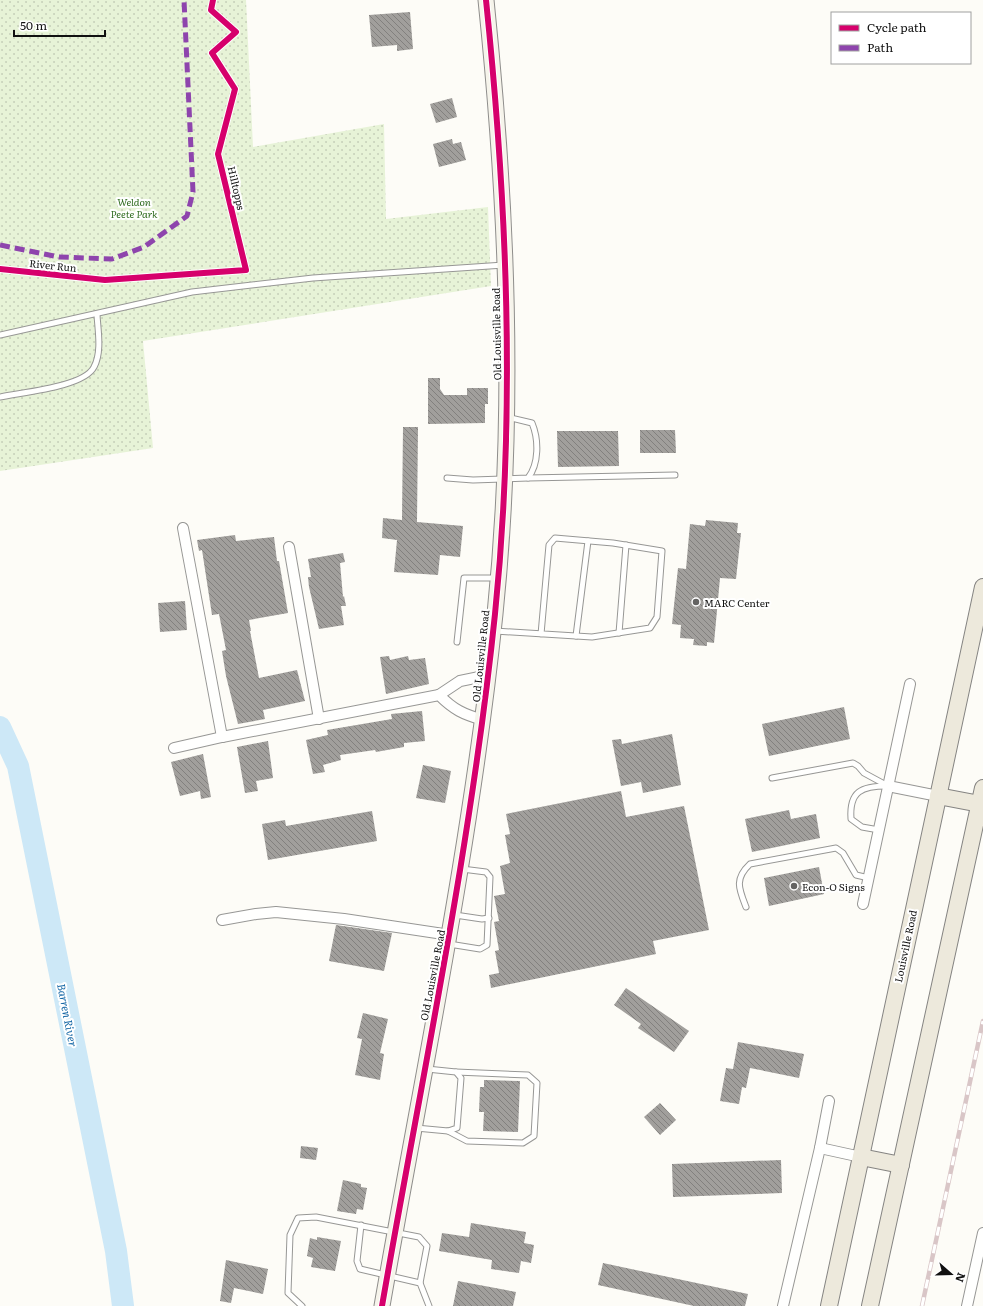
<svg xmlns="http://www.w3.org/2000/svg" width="983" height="1306" font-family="Literata,serif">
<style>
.park{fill:url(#park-dots)}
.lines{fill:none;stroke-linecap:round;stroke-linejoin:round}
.river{stroke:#cde8f7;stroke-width:22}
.building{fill:url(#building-back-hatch)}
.lane-casing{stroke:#979795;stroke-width:7}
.street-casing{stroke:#979795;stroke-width:12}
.secondary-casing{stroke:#8e8d8b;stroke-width:17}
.primary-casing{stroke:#858482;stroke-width:18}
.lane{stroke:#fffffe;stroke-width:5}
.street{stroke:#fffffe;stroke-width:10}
.secondary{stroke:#f6f4eb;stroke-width:15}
.primary{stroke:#ede9dc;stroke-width:16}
.rail-casing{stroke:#d9c6c7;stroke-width:4.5}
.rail{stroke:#fff;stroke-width:3;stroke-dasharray:9;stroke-linecap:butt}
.quiet{stroke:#8e44ad;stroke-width:5;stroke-dasharray:10 5;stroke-linecap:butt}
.cycleway-casing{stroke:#fff;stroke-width:8}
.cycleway{stroke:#d6006c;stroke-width:6}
.poi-dot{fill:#646362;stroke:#fff;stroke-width:1.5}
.labels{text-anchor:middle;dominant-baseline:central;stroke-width:4;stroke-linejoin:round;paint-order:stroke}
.street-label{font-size:10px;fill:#111;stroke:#fff}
.park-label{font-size:10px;font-style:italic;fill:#2f6b1f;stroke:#fff}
.poi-label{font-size:10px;fill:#111;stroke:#fff;text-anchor:start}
.water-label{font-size:11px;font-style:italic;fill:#1768a6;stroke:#fff}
</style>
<defs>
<pattern id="park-dots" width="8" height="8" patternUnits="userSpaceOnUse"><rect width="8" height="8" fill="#e7f3d7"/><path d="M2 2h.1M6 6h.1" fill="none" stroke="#c5cfb8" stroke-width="1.8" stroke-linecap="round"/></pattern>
<pattern id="building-back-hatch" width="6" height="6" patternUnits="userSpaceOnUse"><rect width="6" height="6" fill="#a19f9c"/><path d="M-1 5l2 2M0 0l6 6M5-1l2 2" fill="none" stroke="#82807e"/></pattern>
</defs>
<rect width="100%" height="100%" fill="#fdfcf7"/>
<polygon class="park" points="0,0 246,0 253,147 384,124 386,219 488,207 491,286 143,341 153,448 0,471"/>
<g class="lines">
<polyline class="river" points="0,727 18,766 116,1251 123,1306"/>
</g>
<g class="building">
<polygon points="410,12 413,49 397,51 397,45 372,47 369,15"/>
<polygon points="452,98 457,117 436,123 430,104"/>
<polygon points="452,139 453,144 461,142 466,160 439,167 433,144"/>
<polygon points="428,378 440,378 440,389 444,395 467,395 467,388 488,388 488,404 485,404 485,423 428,424"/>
<polygon points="403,427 418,427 417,522 463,526 460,557 440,555 438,575 394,572 397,540 382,538 383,518 402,520"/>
<polygon points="640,430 675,430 676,453 640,453"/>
<polygon points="557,431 618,431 619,466 558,467"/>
<polygon points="706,520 738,523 737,533 741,533 736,579 720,578 714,643 707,642 707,646 693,645 694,639 680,638 681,625 672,624 678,568 686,569 690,524 705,526"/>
<polygon points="235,535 236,541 274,537 277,561 279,561 288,613 249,620 251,631 250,631 259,678 297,670 305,701 263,710 265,719 238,724 226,676 222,651 226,650 219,614 212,615 202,550 199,551 197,540"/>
<polygon points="343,553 345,562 340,563 343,597 344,596 346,606 341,606 344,625 319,629 309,587 308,577 311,577 308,559"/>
<polygon points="185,601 187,630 160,632 158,603"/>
<polygon points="389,656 390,660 408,656 409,660 425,658 429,684 386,694 380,657"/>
<polygon points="844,707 850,739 769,756 762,724"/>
<polygon points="422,711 425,741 404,743 404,747 376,752 375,750 340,755 341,760 323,765 325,772 313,774 306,740 328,735 327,730 392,719 391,714"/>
<polygon points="672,734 681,785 643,793 641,782 621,786 612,740 621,739 622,744"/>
<polygon points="268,741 273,778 256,781 258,791 245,793 237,747"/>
<polygon points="203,754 211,797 201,799 200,791 180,796 171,762"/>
<polygon points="423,765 451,771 445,803 416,798"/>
<polygon points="621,791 626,817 684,806 709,930 653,941 656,954 491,988 489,975 499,973 495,951 499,950 494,922 499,921 494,896 505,894 500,866 510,863 505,835 510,834 506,814"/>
<polygon points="789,810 791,819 816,814 820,838 752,852 745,819"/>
<polygon points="372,811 377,841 268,860 262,824 285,820 286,826"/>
<polygon points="819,867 824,894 769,906 764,878"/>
<polygon points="336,925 392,933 384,971 329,961"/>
<polygon points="626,988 689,1031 674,1052 638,1028 641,1024 614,1005"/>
<polygon points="363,1013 388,1019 380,1053 384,1054 380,1080 355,1075 362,1039 357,1038"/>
<polygon points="738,1042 804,1054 799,1078 750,1068 746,1088 742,1087 739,1104 720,1101 726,1068 733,1069"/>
<polygon points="484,1080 520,1081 518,1132 483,1131 484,1112 479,1112 480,1087 484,1087"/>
<polygon points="660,1103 676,1120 660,1135 644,1117"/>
<polygon points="301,1146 318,1148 316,1160 300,1158"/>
<polygon points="781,1160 782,1193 673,1197 672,1164"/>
<polygon points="343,1180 361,1184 361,1187 367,1188 363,1210 357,1209 356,1214 337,1211"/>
<polygon points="471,1223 526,1232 524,1243 534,1245 531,1263 521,1261 519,1273 491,1269 492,1260 439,1251 442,1233 469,1237"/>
<polygon points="317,1237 341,1241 335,1271 311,1267 313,1258 307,1256 310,1238 317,1240"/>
<polygon points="226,1260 268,1269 263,1294 234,1288 231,1303 220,1301"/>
<polygon points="603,1263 748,1294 745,1306 694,1306 598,1285"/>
<polygon points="458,1281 516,1292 513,1306 453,1306"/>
</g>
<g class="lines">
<defs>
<g id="lane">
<polyline points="0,335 192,292 313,278 504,265"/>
<path d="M0,397C23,392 84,387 94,367C102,352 98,331 97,315"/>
<path d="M447,478L473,480L528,478C539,464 539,440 532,423L507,417"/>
<polyline points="528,478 675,475"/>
<polyline points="495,631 592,637 650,628 657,617 662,551 613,543 555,538 549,545 541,634"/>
<polyline points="619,633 626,545"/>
<polyline points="576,636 588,541"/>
<polyline points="457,642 464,578 497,578"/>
<polyline points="772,778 853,763 858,766 864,773 888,786"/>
<path d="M879,830L862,827L851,819C849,791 862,786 887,786"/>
<path d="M746,907C739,889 734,879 750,864L836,848L843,853L856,875L869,878"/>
<polyline points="455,915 482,919 489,918"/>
<polyline points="449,944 480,949 487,945 490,877 486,872 462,869"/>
<polyline points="416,1128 448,1131 457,1128 461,1078 456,1072 427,1069"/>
<polyline points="448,1131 467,1141 523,1143 534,1136 537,1083 528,1075 456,1072"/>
<polyline points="361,1225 357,1261 360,1269 420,1283 429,1306"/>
<polyline points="302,1306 288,1293 290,1235 298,1218 316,1217 419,1237 427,1246 420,1283"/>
</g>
<g id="street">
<polyline points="183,528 222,737"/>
<polyline points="289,547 319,719"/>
<polyline points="439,695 460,681 489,675"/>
<path d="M174,748L222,737L439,695C454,710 463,714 483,720"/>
<polyline points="888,786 938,796"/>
<polyline points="863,904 910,684"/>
<polyline points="222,920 256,914 276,912 344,919 450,935"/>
<polyline points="820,1148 861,1157"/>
<polyline points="783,1306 820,1148 829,1101"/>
<polyline points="967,1306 983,1233"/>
</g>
<path id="secondary" d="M382,1306C422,1076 471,847 495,614C516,410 507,203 486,0"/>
<g id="primary">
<polyline points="938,796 980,804"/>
<polyline points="861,1157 901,1165"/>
<polyline points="829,1306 983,587"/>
<polyline points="870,1306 983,788"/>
</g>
</defs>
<use href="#lane" class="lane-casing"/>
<use href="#street" class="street-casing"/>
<use href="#secondary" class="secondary-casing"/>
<use href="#primary" class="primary-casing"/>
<use href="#lane" class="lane"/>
<use href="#street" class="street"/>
<use href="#secondary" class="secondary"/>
<use href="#primary" class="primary"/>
<defs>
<polyline id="rail" points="922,1306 983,1021"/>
</defs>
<use href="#rail" class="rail-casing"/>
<use href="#rail" class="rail"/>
<polyline class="quiet" points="0,245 59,257 112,259 144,247 187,216 193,192 184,0"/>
<defs>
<g id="cycleway">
<polyline points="0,269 105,280 246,270 218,154 235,89 212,53 236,32 211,10 213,0"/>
<path d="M382,1306C422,1076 471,847 495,614C516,410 507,203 486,0"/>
</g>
</defs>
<use href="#cycleway" class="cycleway-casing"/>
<use href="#cycleway" class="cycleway"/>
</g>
<g class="poi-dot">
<circle cx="696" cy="602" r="4"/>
<circle cx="794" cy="886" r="4"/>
</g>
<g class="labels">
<g class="street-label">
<text transform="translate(237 188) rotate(77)">Hilltopps</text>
<text transform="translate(53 265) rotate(6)">River Run</text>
<text transform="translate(496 334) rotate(-91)">Old Louisville Road</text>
<text transform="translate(480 656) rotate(-84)">Old Louisville Road</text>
<text transform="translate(905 946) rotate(-78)">Louisville Road</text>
<text transform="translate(432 975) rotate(-79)">Old Louisville Road</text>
</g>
<g class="park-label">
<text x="134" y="201">Weldon<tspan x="134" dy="12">Peete Park</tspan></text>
</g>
<g class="poi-label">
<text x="704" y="602">MARC Center</text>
<text x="802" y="886">Econ-O Signs</text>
</g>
<g class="water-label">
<text transform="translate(68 1015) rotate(79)">Barren River</text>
</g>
</g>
<rect x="831" y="12" width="140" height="52" fill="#ffffff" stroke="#a0a0a0"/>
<rect x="839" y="25" width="20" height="6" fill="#d6006c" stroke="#a0a0a0"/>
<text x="867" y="32" font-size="12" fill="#111111">Cycle path</text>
<rect x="839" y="45" width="20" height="6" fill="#8e44ad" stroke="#a0a0a0"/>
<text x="867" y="52" font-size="12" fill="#111111">Path</text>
<g transform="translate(951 1274) rotate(110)" stroke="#ffffff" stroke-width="3" paint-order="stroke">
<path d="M0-3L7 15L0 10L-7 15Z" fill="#111111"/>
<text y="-6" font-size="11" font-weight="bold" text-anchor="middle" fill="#111111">N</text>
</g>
<path d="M14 30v6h91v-6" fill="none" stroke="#111111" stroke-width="2"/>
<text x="20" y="30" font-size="12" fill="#111111" stroke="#ffffff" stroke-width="3" paint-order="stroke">50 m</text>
</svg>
